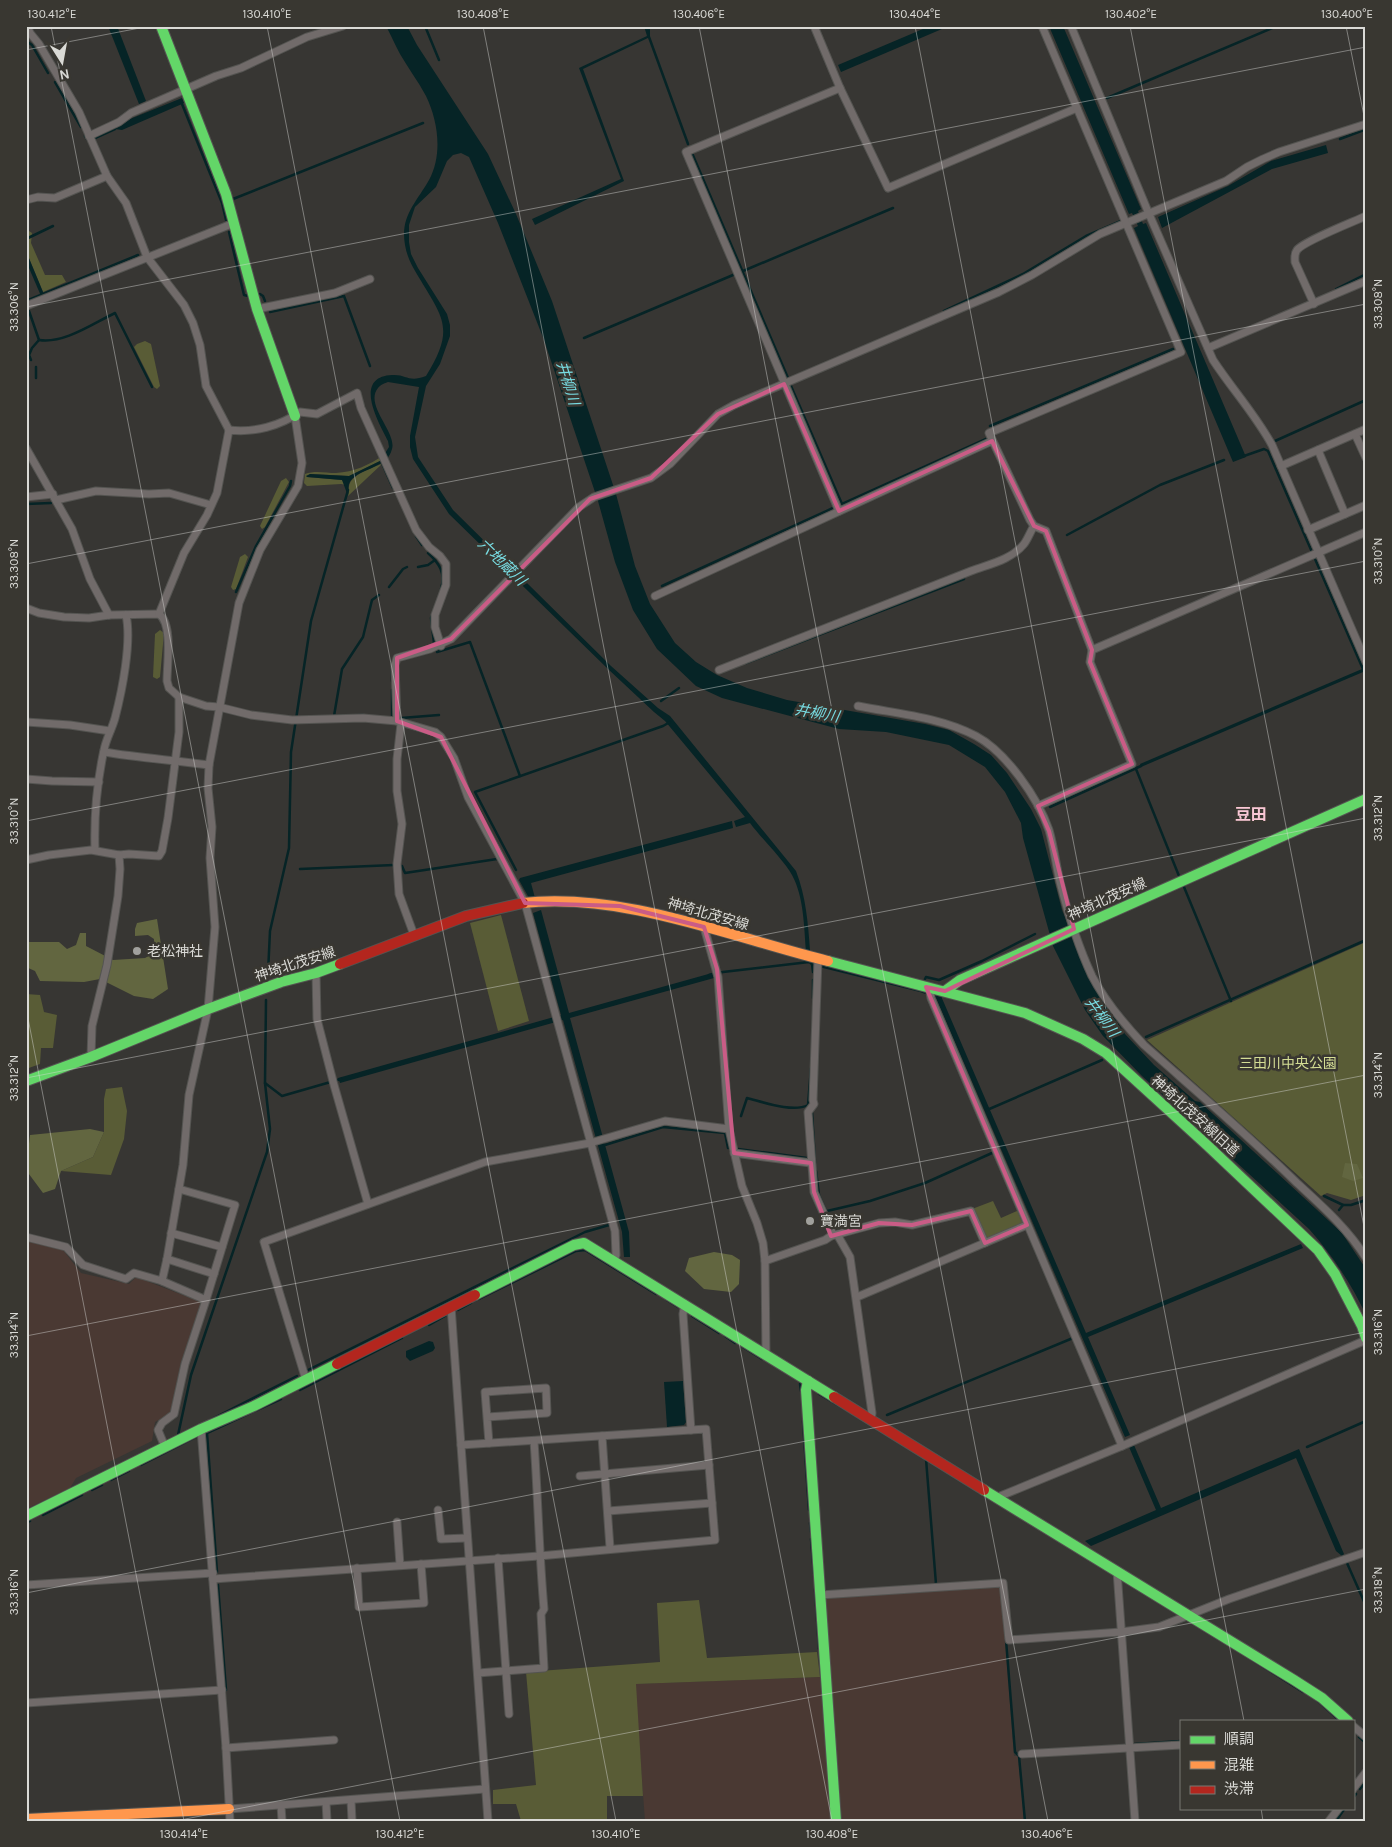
<svg xmlns="http://www.w3.org/2000/svg" width="1392" height="1847" font-family="Karla,'Noto Sans JP',sans-serif">
<style>
.industrial{fill:#4a3933}
.green{fill:#595c36}
.forest{fill:#626640}
.water{fill:#062426}
.lines{fill:none;stroke-linecap:round;stroke-linejoin:round}
.stream{stroke:#062426;stroke-width:2.5}
.street-casing{stroke:#545451;stroke-width:9}
.fast-casing{stroke:#545451;stroke-width:12}
.slow-casing{stroke:#545451;stroke-width:12}
.jam-casing{stroke:#545451;stroke-width:12}
.street{stroke:#716b6a;stroke-width:7}
.fast{stroke:#63d668;stroke-width:10}
.slow{stroke:#ff974d;stroke-width:10}
.jam{stroke:#b3261e;stroke-width:10}
.marked{fill:none;stroke:#ca5c86;stroke-width:4;stroke-linejoin:round}
.ticks{fill:none;stroke:#dadad6;stroke-width:1;stroke-opacity:0.45}
.poi-dot{fill:#a1a19d;stroke:#393731;stroke-width:2}
.labels{text-anchor:middle;dominant-baseline:central;stroke-width:5;stroke-linejoin:round;paint-order:stroke}
.street-label{font-size:14px;fill:#dadad6;stroke:#393731}
.poi-label{font-size:14px;fill:#dadad6;stroke:#393731;text-anchor:start}
.park-label{font-size:14px;fill:#d4dd94;stroke:#393731}
.water-label{font-size:15px;font-style:italic;fill:#78dce2;stroke:#393731}
.quarter-label{font-size:16px;font-weight:bold;fill:#f9c7d5;stroke:#393731}
.neatline{fill:none;stroke:#dadad6;stroke-width:2}
.ticks-label{font-size:12px;text-anchor:middle;fill:#dadad6}
</style>
<rect width="100%" height="100%" fill="#373633"/>
<g class="industrial">
<polygon points="26,1241 63,1250 81,1273 129,1284 136,1277 201,1302 181,1362 170,1414 155,1422 152,1441 76,1478 70,1488 26,1509"/>
<polygon points="1001,1586 1014,1756 1018,1756 1024,1821 842,1821 825,1598"/>
<polygon points="820,1677 831,1821 645,1821 635,1684"/>
</g>
<g class="green">
<polygon points="26,229 32,233 31,243 45,275 62,275 66,282 43,292 26,251"/>
<polygon points="145,341 151,344 160,386 157,389 154,387 134,347 137,344"/>
<path d="M384,455L380,461L349,476L310,474L307,477L342,480L346,485L341,484L307,486L304,483L305,474C315,470 326,473 336,473C354,472 369,465 384,455Z"/>
<path d="M382,464L348,496C349,492 348,487 350,483C354,474 373,467 382,464Z"/>
<polygon points="286,478 289,482 265,527 262,529 260,526 281,481"/>
<polygon points="245,554 248,557 236,589 233,590 231,587 240,557"/>
<polygon points="160,630 164,633 160,677 157,679 153,677 155,634"/>
<polygon points="501,915 529,1021 498,1031 470,923"/>
<polygon points="1366,942 1366,1195 1351,1200 1327,1193 1321,1196 1147,1040"/>
<polygon points="26,994 40,995 44,1012 57,1015 53,1048 41,1048 40,1064 26,1069"/>
<polygon points="122,1087 127,1111 124,1139 111,1175 61,1171 93,1157 104,1132 104,1099 106,1089"/>
<polygon points="993,1201 1001,1218 1019,1210 1024,1222 985,1239 972,1209"/>
<polygon points="699,1600 707,1658 817,1652 820,1677 636,1684 643,1796 607,1796 607,1821 521,1821 516,1804 493,1804 493,1790 536,1785 526,1672 660,1662 657,1603"/>
</g>
<g class="forest">
<polygon points="157,919 168,989 153,999 134,996 100,979 84,982 40,981 35,971 26,967 26,942 59,942 67,949 76,945 80,933 86,933 86,946 113,960 145,958 154,953 154,939 148,935 135,936 135,929 137,923"/>
<polygon points="90,1129 104,1132 93,1157 61,1171 55,1189 43,1193 26,1170 30,1135"/>
<polygon points="1345,1163 1357,1164 1363,1178 1353,1181 1342,1177"/>
<polygon points="714,1252 732,1255 740,1260 739,1284 731,1292 704,1289 685,1271 689,1258"/>
</g>
<g class="water">
<polygon points="108,26 117,26 146,101 139,104"/>
<path d="M386,26H407L417,45L488,154L516,214L552,301L616,494L635,566L650,604L675,643L696,662L717,675L747,688L787,700L925,724L949,730L974,744L991,755L1007,773L1031,809L1041,829L1062,910L1088,974L1125,1034L1154,1065L1195,1101L1200,1102L1342,1233L1366,1269V1315C1351,1283 1332,1255 1309,1229L1142,1076L1103,1036L1085,1010L1053,946L1023,838L1021,823L1005,792L985,767L949,745L886,732L839,729L722,698L696,686L657,649L633,610L615,562L598,501L544,340L498,223L469,157L461,153L453,155L447,161L436,187L415,207L409,225V242L411,254L418,268L447,314L450,325V336L440,364L426,386L415,437L418,457L453,510L611,666L658,708L670,716L796,871C806,897 808,923 810,951H806C804,927 804,897 792,875C783,859 761,838 750,823L736,827L734,821L745,817L665,721L654,712L608,669L449,514L413,459L410,447V436L419,387L388,382C385,383 380,385 378,388C364,405 397,432 392,449C387,470 355,468 349,484C348,488 349,492 348,496L342,480L307,477L306,476L310,474L349,476L380,461L389,447L388,441C379,423 352,377 392,375C407,374 408,383 426,376C455,329 444,319 418,276C412,266 407,257 405,245C400,216 416,203 429,180C443,154 438,121 426,96C418,81 408,68 400,54C395,45 391,35 386,26Z"/>
<polygon points="644,26 650,26 650,37 583,69 624,181 535,225 532,219 621,179 579,68 647,36"/>
<polygon points="930,26 949,26 841,72 838,65"/>
<polygon points="1049,26 1063,26 1141,209 1138,211 1143,224 1146,223 1246,457 1233,462 1134,228 1138,226 1132,213 1129,214"/>
<polygon points="182,98 184,103 182,104 122,130 115,129 130,119"/>
<polygon points="1326,145 1328,153 1272,169 1162,228 1158,217 1228,186 1271,161"/>
<polygon points="26,251 43,292 44,295 41,296 26,261"/>
<polygon points="1362,669 1363,672 1141,767 1140,764"/>
<polygon points="732,821 733,828 531,883 535,898 529,898 519,880 520,878"/>
<polygon points="541,910 569,1013 712,973 714,978 570,1018 629,1232 630,1257 624,1257 622,1232 563,1020 340,1083 338,1078 561,1015 533,913"/>
<polygon points="941,996 1086,1333 1301,1244 1303,1248 1088,1337 1130,1435 1125,1437 936,998"/>
<polygon points="429,1341 433,1342 435,1348 433,1351 410,1361 406,1357 406,1351"/>
<polygon points="683,1381 686,1422 684,1425 667,1427 664,1382"/>
<polygon points="1134,1445 1161,1508 1299,1449 1344,1554 1342,1556 1336,1551 1296,1458 1091,1546 1085,1541 1156,1510 1129,1447"/>
</g>
<g class="lines">
<g class="stream">
<polyline points="425,26 439,60"/>
<polyline points="649,37 688,144"/>
<polyline points="26,41 32,45 48,73"/>
<polyline points="55,82 81,127"/>
<polyline points="1107,98 1277,26"/>
<polyline points="182,104 222,203 226,220"/>
<polyline points="85,136 87,139"/>
<polyline points="95,138 115,129"/>
<polyline points="1340,139 1364,130"/>
<polyline points="692,153 788,378"/>
<polyline points="233,199 423,123"/>
<polyline points="229,232 244,295 248,296"/>
<polyline points="26,239 53,226"/>
<polyline points="743,271 893,208"/>
<polyline points="1336,289 1366,274"/>
<polyline points="260,294 263,296 265,301"/>
<polyline points="26,301 138,255"/>
<polyline points="29,311 39,340 32,348 29,355 31,360"/>
<polyline points="944,311 1023,274 1086,236 1121,221"/>
<polyline points="270,312 344,296 370,366"/>
<polyline points="584,338 733,275"/>
<path d="M39,340C64,344 92,324 115,313L152,387"/>
<polyline points="36,378 36,367"/>
<polyline points="791,386 842,504 986,439"/>
<polyline points="990,426 1173,349"/>
<polyline points="1275,441 1366,400"/>
<polyline points="1244,456 1264,449 1268,451 1366,676"/>
<polyline points="382,463 393,488"/>
<polyline points="26,504 51,503"/>
<polyline points="1067,535 1160,485 1224,460"/>
<polyline points="416,536 422,545"/>
<path d="M428,553C439,563 446,573 441,589"/>
<polyline points="418,567 428,565 435,560"/>
<polyline points="662,586 833,508"/>
<polyline points="389,587 403,569 407,567"/>
<polyline points="236,592 256,546 290,486 291,481"/>
<polyline points="433,613 431,618 434,643"/>
<polyline points="437,652 470,642 520,776"/>
<polyline points="746,663 964,579"/>
<polyline points="392,669 392,681"/>
<polyline points="661,701 679,688"/>
<polyline points="363,715 334,716 342,669 363,637 372,600 379,595"/>
<polyline points="391,718 392,718 392,690"/>
<polyline points="401,718 439,715"/>
<polyline points="1136,769 1179,876"/>
<polyline points="1050,807 1141,766"/>
<polyline points="402,866 405,873 497,859"/>
<polyline points="300,869 394,865"/>
<polyline points="516,870 475,792 663,726 670,722"/>
<polyline points="1184,887 1231,1001"/>
<polyline points="812,964 813,972"/>
<polyline points="268,973 270,931 289,848 291,752 311,621 348,490"/>
<polyline points="709,975 723,972 809,962 812,964 921,991 940,998"/>
<polyline points="925,979 926,977 939,980 982,961 1035,934"/>
<polyline points="813,980 813,998"/>
<polyline points="1146,1037 1366,940"/>
<polyline points="265,1083 282,1096 341,1079"/>
<polyline points="987,1110 1102,1060"/>
<polyline points="812,1112 815,1163"/>
<path d="M741,1116L747,1098C763,1102 793,1113 808,1105L811,1068"/>
<polyline points="605,1145 663,1127 725,1133 728,1148"/>
<polyline points="738,1149 807,1158"/>
<polyline points="816,1171 819,1195 834,1229"/>
<polyline points="1324,1196 1343,1205"/>
<polyline points="1339,1210 1343,1205 1351,1205 1366,1200"/>
<polyline points="827,1211 870,1201 925,1183 992,1153"/>
<polyline points="479,1299 576,1251 585,1250 656,1294"/>
<polyline points="667,1300 678,1307"/>
<polyline points="458,1310 471,1303"/>
<polyline points="692,1316 719,1333"/>
<polyline points="429,1325 445,1316"/>
<polyline points="725,1336 735,1343"/>
<polyline points="743,1347 762,1359"/>
<polyline points="308,1370 585,1232 609,1225"/>
<polyline points="800,1384 801,1391"/>
<polyline points="300,1390 402,1338"/>
<polyline points="819,1394 850,1412"/>
<polyline points="887,1415 1073,1338"/>
<polyline points="210,1420 297,1376"/>
<polyline points="803,1421 809,1510"/>
<polyline points="178,1435 191,1375 267,1152 270,1129 265,1083 266,1000"/>
<polyline points="1307,1447 1366,1421"/>
<polyline points="926,1459 936,1584"/>
<polyline points="141,1465 196,1437"/>
<polyline points="111,1480 129,1471"/>
<polyline points="92,1490 102,1485"/>
<polyline points="43,1515 82,1495"/>
<polyline points="26,1523 30,1521"/>
<polyline points="810,1523 811,1532"/>
<polyline points="811,1539 814,1574"/>
<polyline points="1347,1563 1366,1606"/>
<polyline points="217,1572 207,1433 281,1399"/>
<polyline points="218,1585 226,1690"/>
<polyline points="815,1589 819,1649"/>
<polyline points="1006,1640 1015,1752 1019,1756 1025,1821"/>
<polyline points="1251,1659 1303,1692"/>
<polyline points="1317,1700 1340,1721"/>
<polyline points="1359,1737 1366,1743"/>
<polyline points="1135,1744 1181,1741"/>
<polyline points="1360,1789 1366,1781"/>
<polyline points="1353,1798 1356,1794"/>
<polyline points="1336,1821 1345,1808"/>
</g>
<defs>
<g id="street">
<polyline points="27,26 30,33 39,44 79,112 107,176 126,203 147,257 184,305 193,323 200,345 206,386 229,430"/>
<polyline points="814,26 840,88 888,188 1077,108"/>
<path d="M1071,26L1149,214L1213,360C1232,389 1255,414 1272,445L1366,662"/>
<polyline points="89,136 119,122 131,113 216,76 241,68 307,37 343,26"/>
<polyline points="26,200 38,197 55,198 107,176"/>
<path d="M1314,304L1295,262C1295,258 1294,254 1297,250C1304,241 1353,222 1366,216"/>
<polyline points="26,306 234,223"/>
<polyline points="257,309 335,293 370,279"/>
<polyline points="1208,348 1366,281"/>
<polyline points="1355,434 1366,458"/>
<polyline points="26,448 72,529 90,579 109,615"/>
<polyline points="1318,450 1345,514"/>
<polyline points="1281,466 1366,429"/>
<polyline points="26,497 53,494"/>
<polyline points="56,500 96,491 149,494 169,493 211,505"/>
<polyline points="839,511 686,152 840,88"/>
<polyline points="1308,530 1366,505"/>
<polyline points="655,596 992,441"/>
<path d="M26,608L39,613L64,617L89,618L109,615L159,614C173,624 167,664 167,681L169,688L179,697L206,706L219,707L251,715L292,720L363,718L397,721L435,732L441,737L454,758L468,797L525,903L615,1231L616,1255L614,1261"/>
<path d="M159,614L184,553L207,515L217,493L229,430C254,433 280,426 300,412L317,414L357,393L361,408L416,530L429,547L440,556L446,564V585L435,615V627L441,646"/>
<polyline points="1092,650 1366,532"/>
<path d="M719,670L971,571C990,564 1011,560 1024,544C1028,539 1030,532 1034,526"/>
<path d="M858,706C898,714 940,717 976,736C1006,752 1038,798 1049,830C1054,847 1056,865 1060,882C1068,914 1078,946 1092,976C1105,1001 1125,1025 1144,1045C1196,1091 1248,1135 1297,1183C1322,1206 1348,1229 1366,1258"/>
<polyline points="397,721 395,665 397,658 430,649 451,639 579,507 594,497 651,478 670,464 718,414 734,405 999,292 1032,275 1100,234 1226,181 1247,167 1263,159 1279,152 1366,124"/>
<polyline points="26,722 70,725 110,731"/>
<polyline points="401,724 397,759 397,791 402,824 397,864 399,894 414,935"/>
<path d="M104,752C139,758 174,760 209,765"/>
<polyline points="26,779 52,781 99,782"/>
<polyline points="1038,806 1132,764 1090,662 1092,650 1046,531 1034,526 1030,520 989,433 1181,352 1042,26"/>
<path d="M95,850C94,817 97,782 104,750C106,739 112,729 115,718C122,691 132,642 126,615"/>
<polyline points="26,860 49,855 91,850 119,855 129,854 159,856 162,851 168,818 179,732 179,697"/>
<polyline points="704,927 718,977 729,1129 742,1186 757,1223 763,1243 765,1261 766,1355"/>
<polyline points="818,959 813,1100 814,1104 808,1112 814,1192 832,1232 831,1236"/>
<polyline points="316,973 317,1019 334,1085 368,1204"/>
<polyline points="929,987 931,998 1122,1446"/>
<polyline points="91,1057 92,1026 107,965 118,896 120,869 119,855"/>
<polyline points="734,1153 811,1163"/>
<polyline points="179,1189 235,1205 206,1300"/>
<polyline points="171,1233 222,1247"/>
<polyline points="838,1236 850,1257 872,1413 871,1420"/>
<polyline points="26,1237 66,1247 83,1265 126,1279 134,1273 162,1281 167,1259 183,1165 189,1095 208,1009 215,927 210,858 212,827 208,788 209,765 239,603 260,550 298,486 302,463 295,416"/>
<polyline points="167,1259 214,1274"/>
<polyline points="765,1261 825,1240 831,1236 879,1223 895,1222 912,1225 971,1211 985,1243"/>
<polyline points="162,1281 206,1300 185,1364 174,1414 162,1423 158,1430 165,1447"/>
<polyline points="857,1297 1027,1225"/>
<polyline points="685,1304 683,1314 691,1430"/>
<polyline points="451,1306 488,1821"/>
<polyline points="306,1380 264,1242 485,1162 590,1143 665,1121 729,1129"/>
<polyline points="487,1417 547,1413 546,1388 485,1392 489,1443"/>
<polyline points="201,1429 226,1748 230,1821"/>
<polyline points="602,1436 610,1548"/>
<polyline points="580,1476 709,1465"/>
<polyline points="998,1497 1122,1446 1366,1340"/>
<polyline points="438,1510 441,1539 467,1538"/>
<polyline points="608,1511 712,1503"/>
<polyline points="397,1522 400,1565"/>
<polyline points="498,1558 509,1714"/>
<polyline points="357,1568 359,1607 424,1603 421,1564"/>
<polyline points="1117,1571 1135,1821"/>
<polyline points="213,1579 539,1556 715,1540 706,1429 461,1445"/>
<polyline points="26,1585 213,1573"/>
<polyline points="820,1595 1003,1583 1009,1640 1121,1632 1159,1627 1229,1599 1366,1552"/>
<path d="M478,1673L544,1668L541,1614L544,1609C539,1553 538,1497 534,1441"/>
<polyline points="26,1703 222,1690"/>
<polyline points="1353,1726 1366,1737"/>
<polyline points="226,1748 334,1740"/>
<polyline points="1022,1754 1181,1745"/>
<polyline points="1353,1789 1366,1772"/>
<polyline points="351,1800 352,1821"/>
<polyline points="326,1802 327,1821"/>
<polyline points="281,1805 282,1821"/>
<polyline points="229,1809 485,1789"/>
<polyline points="1329,1821 1339,1808"/>
</g>
<g id="fast">
<polyline points="161,26 226,194 257,309 295,416"/>
<polyline points="828,961 1025,1013 1083,1039 1106,1053 1208,1146 1318,1250 1335,1274 1362,1326 1366,1338"/>
<polyline points="945,991 960,980 1366,799"/>
<polyline points="26,1081 91,1057 208,1009 281,982 316,973 340,964"/>
<polyline points="475,1295 574,1245 584,1243 834,1397"/>
<polyline points="808,1381 806,1390 836,1821"/>
<polyline points="984,1490 1294,1680 1322,1698 1348,1721"/>
<polyline points="26,1516 201,1429 254,1406 337,1364"/>
</g>
<g id="slow">
<path d="M523,903C623,892 731,937 828,961"/>
<polyline points="26,1819 229,1809"/>
</g>
<g id="jam">
<polyline points="340,964 466,916 523,903"/>
<polyline points="337,1364 475,1295"/>
<polyline points="834,1397 984,1490"/>
</g>
</defs>
<use href="#street" class="street-casing"/>
<use href="#fast" class="fast-casing"/>
<use href="#slow" class="slow-casing"/>
<use href="#jam" class="jam-casing"/>
<use href="#street" class="street"/>
<use href="#fast" class="fast"/>
<use href="#slow" class="slow"/>
<use href="#jam" class="jam"/>
</g>
<path class="marked" d="M784,384L839,511L992,441L1034,526L1046,531L1092,650L1090,662L1132,764L1038,806L1049,831L1074,929L945,991L926,987L1027,1225L985,1243L971,1211L912,1225L879,1223L831,1236L814,1192L811,1163L734,1153L717,969L704,927L620,906L525,903L441,737L397,721V658L451,639L590,499L651,478L718,414Z"/>
<path class="ticks" d="M51,26L400,1821M267,26L616,1821M483,26L832,1821M699,26L1048,1821M915,26L1244,1721M1130,26L1366,1237M1346,26L1366,126M26,50L150,26M26,307L1366,47M26,564L1366,304M26,821L1366,561M26,1008L184,1821M26,1078L1366,818M26,1336L1366,1075M26,1593L1366,1332M1261,1808L1263,1821M175,1821L1366,1589"/>
<g class="poi-dot">
<circle cx="137" cy="951" r="5"/>
<circle cx="810" cy="1221" r="5"/>
</g>
<g class="labels">
<g class="street-label">
<text transform="translate(1107 899) rotate(-24)">神埼北茂安線</text>
<text transform="translate(708 914) rotate(16)">神埼北茂安線</text>
<text transform="translate(295 964) rotate(-18)">神埼北茂安線</text>
<text transform="translate(1195 1116) rotate(42)">神埼北茂安線旧道</text>
</g>
<g class="poi-label">
<text x="147" y="951">老松神社</text>
<text x="820" y="1221">寶満宮</text>
</g>
<g class="park-label">
<text x="1288" y="1063">三田川中央公園</text>
</g>
<g class="water-label">
<text transform="translate(568 383) rotate(73)">井柳川</text>
<text transform="translate(502 562) rotate(44)">六地蔵川</text>
<text transform="translate(817 713) rotate(10)">井柳川</text>
<text transform="translate(1102 1017) rotate(53)">井柳川</text>
</g>
<g class="quarter-label">
<text x="1251" y="814">豆田</text>
</g>
</g>
<rect width="1392" height="1847" fill="none" stroke="#393731" stroke-width="55"/>
<rect x="1180" y="1720" width="175" height="90" fill="#393731" stroke="#797873"/>
<rect x="1190" y="1736" width="25" height="8" fill="#63d668" stroke="#797873"/>
<text x="1224" y="1744" font-size="15" fill="#dadad6">順調</text>
<rect x="1190" y="1761" width="25" height="8" fill="#ff974d" stroke="#797873"/>
<text x="1224" y="1770" font-size="15" fill="#dadad6">混雑</text>
<rect x="1190" y="1786" width="25" height="8" fill="#b3261e" stroke="#797873"/>
<text x="1224" y="1794" font-size="15" fill="#dadad6">渋滞</text>
<g transform="translate(62 62) rotate(169)" stroke="#393731" stroke-width="4" paint-order="stroke">
<path d="M0-4L9 19L0 12L-9 19Z" fill="#dadad6"/>
<text y="-8" font-size="14" font-weight="bold" text-anchor="middle" fill="#dadad6">N</text>
</g>
<rect x="28" y="28" width="1336" height="1792" class="neatline"/>
<g class="ticks-label">
<text x="52" y="18">130.412°E</text>
<text x="267" y="18">130.410°E</text>
<text x="483" y="18">130.408°E</text>
<text x="699" y="18">130.406°E</text>
<text x="915" y="18">130.404°E</text>
<text x="1131" y="18">130.402°E</text>
<text x="1347" y="18">130.400°E</text>
<text transform="translate(1378 304) rotate(-90)" y="4">33.308°N</text>
<text transform="translate(14 307) rotate(-90)" y="4">33.306°N</text>
<text transform="translate(1378 561) rotate(-90)" y="4">33.310°N</text>
<text transform="translate(14 564) rotate(-90)" y="4">33.308°N</text>
<text transform="translate(1378 818) rotate(-90)" y="4">33.312°N</text>
<text transform="translate(14 821) rotate(-90)" y="4">33.310°N</text>
<text transform="translate(1378 1075) rotate(-90)" y="4">33.314°N</text>
<text transform="translate(14 1078) rotate(-90)" y="4">33.312°N</text>
<text transform="translate(1378 1332) rotate(-90)" y="4">33.316°N</text>
<text transform="translate(14 1335) rotate(-90)" y="4">33.314°N</text>
<text transform="translate(1378 1590) rotate(-90)" y="4">33.318°N</text>
<text transform="translate(14 1592) rotate(-90)" y="4">33.316°N</text>
<text x="184" y="1838">130.414°E</text>
<text x="400" y="1838">130.412°E</text>
<text x="616" y="1838">130.410°E</text>
<text x="832" y="1838">130.408°E</text>
<text x="1047" y="1838">130.406°E</text>
</g>
</svg>
